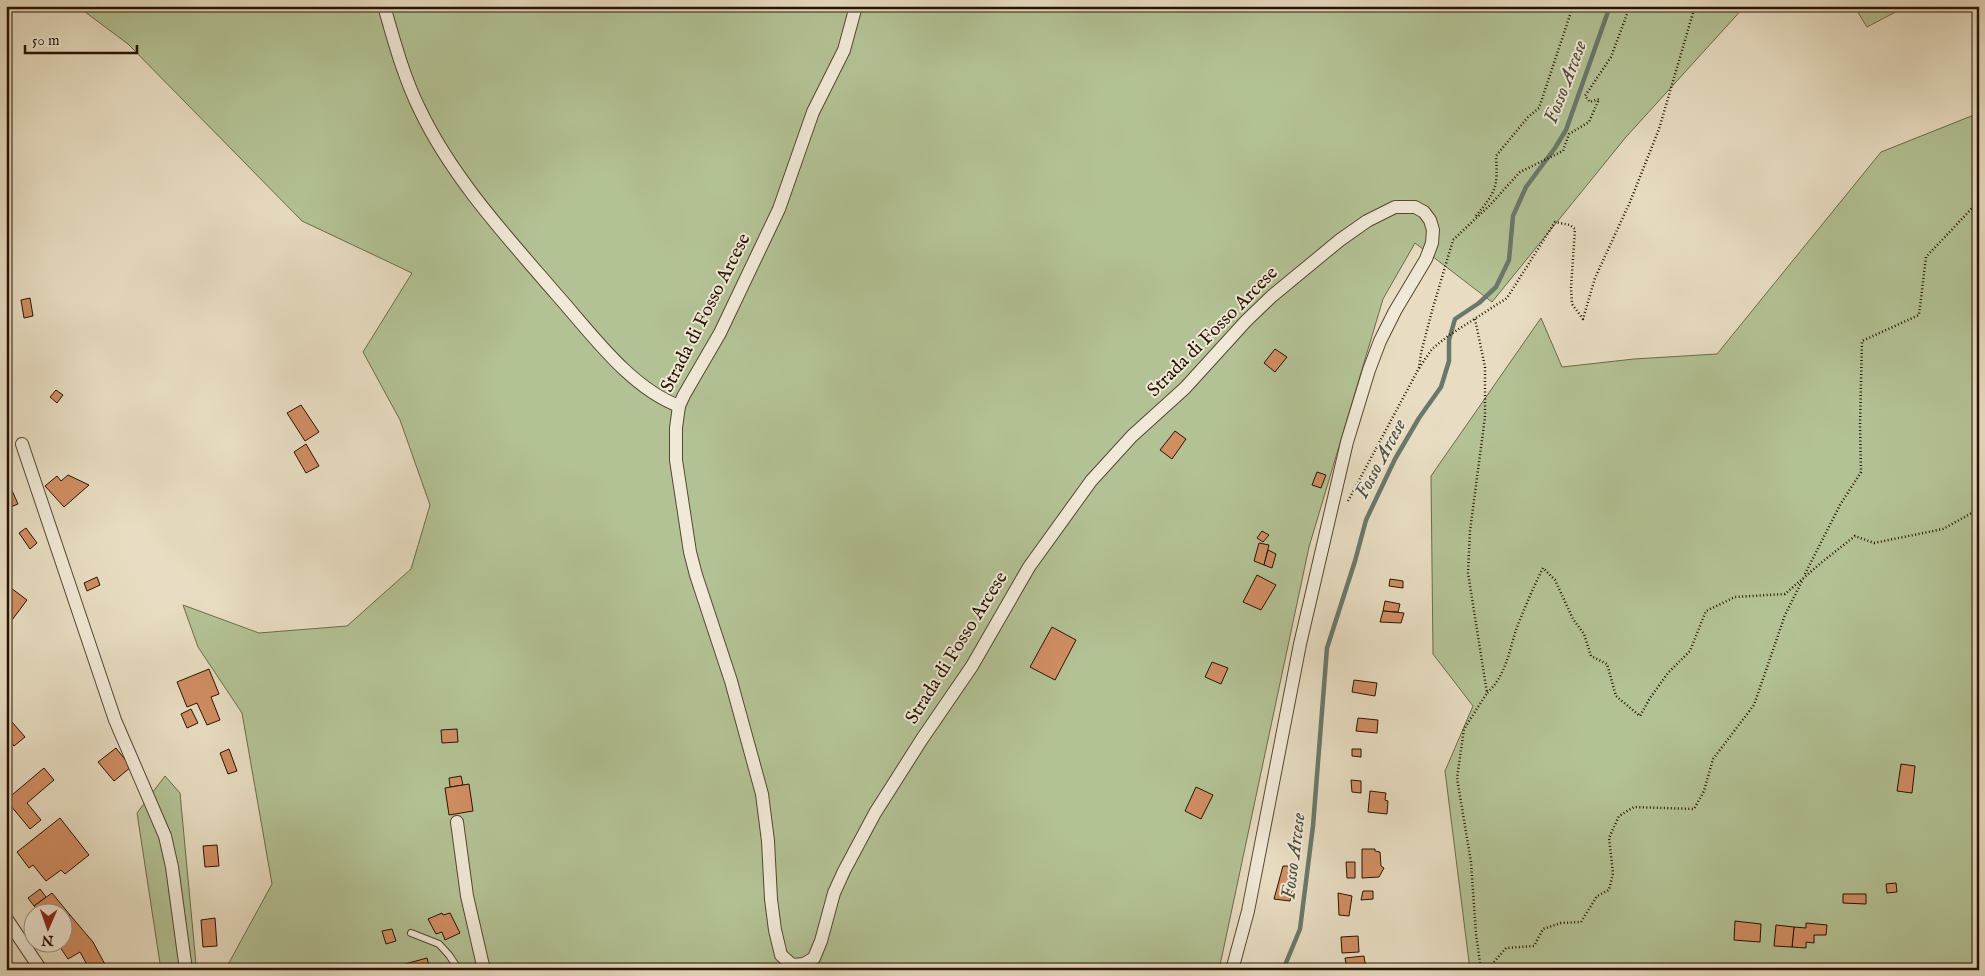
<svg xmlns="http://www.w3.org/2000/svg" width="1985" height="976" font-family="'IM FELL English',serif">
<style>
.green{fill:#b3c295;stroke:#6d6a4a}
.lines{fill:none;stroke-linecap:round;stroke-linejoin:round}
.stream{stroke:#6a786b;stroke-width:4.5}
.building{fill:#d18e63;stroke:#271300}
.lane-casing{stroke:#574630;stroke-width:8}
.street-casing{stroke:#574630;stroke-width:14}
.path{stroke:#271300;stroke-width:2.5;stroke-dasharray:1 2.5;stroke-linecap:butt}
.lane{stroke:#f0e9d7;stroke-width:6}
.street{stroke:#f0e9d7;stroke-width:12}
.labels{text-anchor:middle;dominant-baseline:central;stroke-width:4;stroke-linejoin:round;paint-order:stroke}
.street-label{font-size:19px;fill:#271300;stroke:#f0e9d7}
.water-label{font-size:20px;font-style:italic;fill:#4e4e3f;stroke:#f0e9d7}
</style>
<rect width="100%" height="100%" fill="#e8ddc2"/>
<filter id="stains"><feTurbulence type="fractalNoise" baseFrequency=".004" numOctaves="4"/><feColorMatrix values="0 0 0 0 .2 0 0 0 0 .09 0 0 0 0 .02 0 0 0 .5 -.17"/></filter>
<radialGradient id="worn" r=".72"><stop offset=".6" stop-color="#630" stop-opacity="0"/><stop offset="1" stop-color="#630" stop-opacity=".3"/></radialGradient>
<g class="green">
<polygon points="77,6 1745,6 1626,137 1492,302 1415,243 1383,299 1309,547 1219,970 225,970 272,884 242,713 198,647 183,605 259,633 347,626 411,569 430,505 400,420 363,352 412,273 302,221 128,44"/>
<polygon points="1854,6 1907,6 1867,27"/>
<polygon points="1979,113 1979,970 1470,970 1445,771 1473,706 1433,654 1431,476 1541,318 1562,367 1634,359 1717,354 1881,152"/>
<polygon points="165,776 180,793 196,964 200,970 161,970 137,813"/>
</g>
<g class="lines">
<polyline class="stream" points="1283,970 1300,929 1313,826 1327,648 1355,561 1366,520 1395,459 1419,418 1441,387 1449,361 1449,340 1455,319 1479,303 1496,287 1509,260 1513,216 1526,187 1555,148 1566,130 1610,6"/>
</g>
<g class="building">
<polygon points="30,298 33,316 24,318 21,300"/>
<polygon points="1275,349 1287,357 1275,372 1264,363"/>
<polygon points="56,390 63,395 57,403 50,397"/>
<polygon points="301,405 319,432 305,441 287,413"/>
<polygon points="1175,431 1186,439 1172,459 1160,450"/>
<polygon points="306,444 319,466 306,473 294,452"/>
<polygon points="1317,472 1326,475 1321,488 1312,485"/>
<polygon points="68,475 89,485 64,507 45,486 57,476 61,481"/>
<polygon points="6,477 18,504 6,509"/>
<polygon points="26,528 37,543 30,549 19,533"/>
<polygon points="1262,531 1269,535 1263,542 1257,538"/>
<polygon points="1259,543 1269,545 1264,565 1254,561"/>
<polygon points="1268,550 1276,554 1272,568 1264,565"/>
<polygon points="6,575 11,578 7,585 27,600 9,624 6,622"/>
<polygon points="1257,575 1276,585 1261,610 1243,602"/>
<polygon points="97,577 100,585 87,591 84,583"/>
<polygon points="1390,579 1403,581 1403,588 1389,586"/>
<polygon points="1385,601 1400,604 1398,612 1383,611"/>
<polygon points="1383,611 1404,613 1401,623 1380,622"/>
<polygon points="1052,627 1076,640 1055,680 1030,667"/>
<polygon points="1212,662 1228,668 1221,684 1205,677"/>
<polygon points="209,669 219,694 211,697 220,720 207,725 197,703 187,707 177,682"/>
<polygon points="1354,680 1377,683 1375,696 1352,692"/>
<polygon points="191,709 198,723 187,728 181,714"/>
<polygon points="1358,718 1378,720 1377,733 1356,731"/>
<polygon points="12,722 25,737 14,746 6,736 6,727"/>
<polygon points="457,729 458,742 442,743 441,730"/>
<polygon points="116,748 131,767 114,781 98,762"/>
<polygon points="229,749 237,771 228,774 220,753"/>
<polygon points="1352,749 1361,749 1361,757 1352,756"/>
<polygon points="1901,764 1915,766 1912,793 1897,791"/>
<polygon points="44,768 54,780 27,803 41,820 30,829 6,800"/>
<polygon points="461,776 463,785 450,787 449,778"/>
<polygon points="1351,780 1361,781 1361,793 1352,792"/>
<polygon points="469,784 473,811 449,815 445,788"/>
<polygon points="1196,787 1213,795 1201,819 1185,811"/>
<polygon points="1370,791 1386,793 1385,800 1388,801 1387,814 1368,812"/>
<polygon points="60,818 89,855 65,874 61,870 46,881 33,865 29,868 17,852"/>
<polygon points="217,845 219,866 205,867 203,846"/>
<polygon points="1362,849 1375,849 1375,851 1380,852 1381,866 1384,868 1379,877 1362,878"/>
<polygon points="1346,862 1355,862 1355,878 1347,878"/>
<polygon points="1283,866 1294,866 1290,884 1293,884 1290,901 1274,899"/>
<polygon points="1896,883 1897,892 1887,893 1886,884"/>
<polygon points="40,889 46,897 34,906 28,898"/>
<polygon points="1363,891 1373,891 1373,899 1361,900"/>
<polygon points="52,893 70,915 62,920 62,914 41,914 34,906"/>
<polygon points="1338,893 1352,896 1349,916 1339,915"/>
<polygon points="1843,894 1866,894 1866,904 1843,903"/>
<polygon points="442,913 443,915 450,913 460,933 445,940 442,932 436,934 428,919"/>
<polygon points="70,915 93,942 108,970 90,970 80,952 68,959 58,944 62,944 62,920"/>
<polygon points="215,918 217,946 203,947 201,920"/>
<polygon points="1735,921 1761,924 1760,942 1734,940"/>
<polygon points="1806,923 1827,925 1826,935 1814,935 1814,943 1806,942 1806,948 1792,947 1794,927 1806,928"/>
<polygon points="1776,925 1794,927 1792,947 1774,946"/>
<polygon points="392,929 396,941 386,944 382,931"/>
<polygon points="1358,936 1359,952 1342,953 1341,937"/>
<polygon points="1364,956 1366,969 1347,970 1345,958"/>
<polygon points="427,958 430,970 383,970"/>
</g>
<g class="lines">
<defs>
<polyline id="lane" points="411,933 439,944 449,955 459,970"/>
<g id="street">
<path d="M384,6C394,41 404,78 420,110C453,179 508,238 557,295C591,333 630,388 679,406"/>
<polyline points="856,6 844,50 813,112 779,209 720,333 684,395 679,406 676,428 676,460 690,552 696,575 731,681 762,794 768,841 771,899 775,930 781,955 792,965 804,964 814,958 821,941 834,893 844,871 875,813 922,739 972,666 1029,567 1091,481 1132,436 1185,388 1246,321 1272,296 1340,240 1367,221 1395,207 1415,207 1424,212 1430,220 1433,230 1432,243 1426,259 1395,311 1380,341 1369,370 1347,442 1300,644 1248,911 1232,970"/>
<polyline points="22,444 115,720 165,836 172,867 186,970"/>
<polyline points="457,822 467,896 484,970"/>
<polyline points="6,918 41,970"/>
</g>
</defs>
<use href="#lane" class="lane-casing"/>
<use href="#street" class="street-casing"/>
<g class="path">
<path d="M1476,216C1496,191 1498,188 1496,156L1528,117L1539,108L1573,6"/>
<path d="M1475,319L1485,367V417L1470,531L1468,573L1487,693C1505,677 1509,652 1516,630C1524,609 1533,588 1543,568L1555,580L1573,619L1584,634L1591,656L1607,664L1616,696L1640,716L1650,698L1668,673L1690,651L1706,611L1735,597L1785,594L1822,562L1855,536L1874,543L1943,529L1979,509"/>
<polyline points="1419,368 1432,349 1448,336 1507,298 1555,222 1570,225 1575,229 1571,288 1572,304 1583,319 1595,278 1630,202 1659,129 1695,6"/>
<polyline points="1348,501 1419,368 1421,353 1432,311 1453,240 1490,205 1520,172 1563,151 1569,134 1589,122 1599,99 1590,102 1585,96 1611,57 1630,6"/>
<polyline points="1805,574 1840,505 1861,472 1860,425 1862,341 1919,315 1926,257 1975,205 1979,207"/>
<polyline points="1481,970 1476,934 1471,862 1457,778 1464,729 1487,693"/>
<polyline points="1487,970 1506,948 1534,946 1543,929 1561,923 1581,922 1597,896 1609,890 1613,873 1609,838 1619,816 1634,807 1694,809 1704,791 1713,759 1754,705 1785,615 1803,579"/>
</g>
<use href="#lane" class="lane"/>
<use href="#street" class="street"/>
</g>
<g class="labels">
<g class="street-label">
<text transform="translate(706 313) rotate(-63)">Strada di Fosso Arcese</text>
<text transform="translate(1213 332) rotate(-45)">Strada di Fosso Arcese</text>
<text transform="translate(957 648) rotate(-58)">Strada di Fosso Arcese</text>
</g>
<g class="water-label">
<text transform="translate(1566 82) rotate(-69)">Fosso Arcese</text>
<text transform="translate(1381 459) rotate(-62)">Fosso Arcese</text>
<text transform="translate(1294 856) rotate(-83)">Fosso Arcese</text>
</g>
</g>
<rect width="1985" height="976" fill="none" stroke="#e8ddc2" stroke-width="25"/>
<rect x="8" y="8" width="1970" height="961" fill="none" stroke="#271300" stroke-width="2.5"/>
<rect x="12" y="12" width="1960" height="951" fill="none" stroke="#271300"/>
<g transform="translate(48 928) rotate(182)"><circle r="24" fill="#f0e9d7" stroke="#a09381"/>
<path d="M0-4L9 19L0 12L-9 19Z" fill="#8f2418"/>
<text y="-8" font-size="14" font-weight="bold" text-anchor="middle" fill="#271300">N</text>
</g>
<path d="M25 45v8h112v-8" fill="none" stroke="#271300" stroke-width="2.5"/>
<text x="32" y="45" font-size="15" fill="#271300" stroke="#f0e9d7" stroke-width="4" paint-order="stroke">50 m</text>
<rect width="100%" height="100%" filter="url(#stains)"/>
<rect width="100%" height="100%" fill="url(#worn)"/>
</svg>
